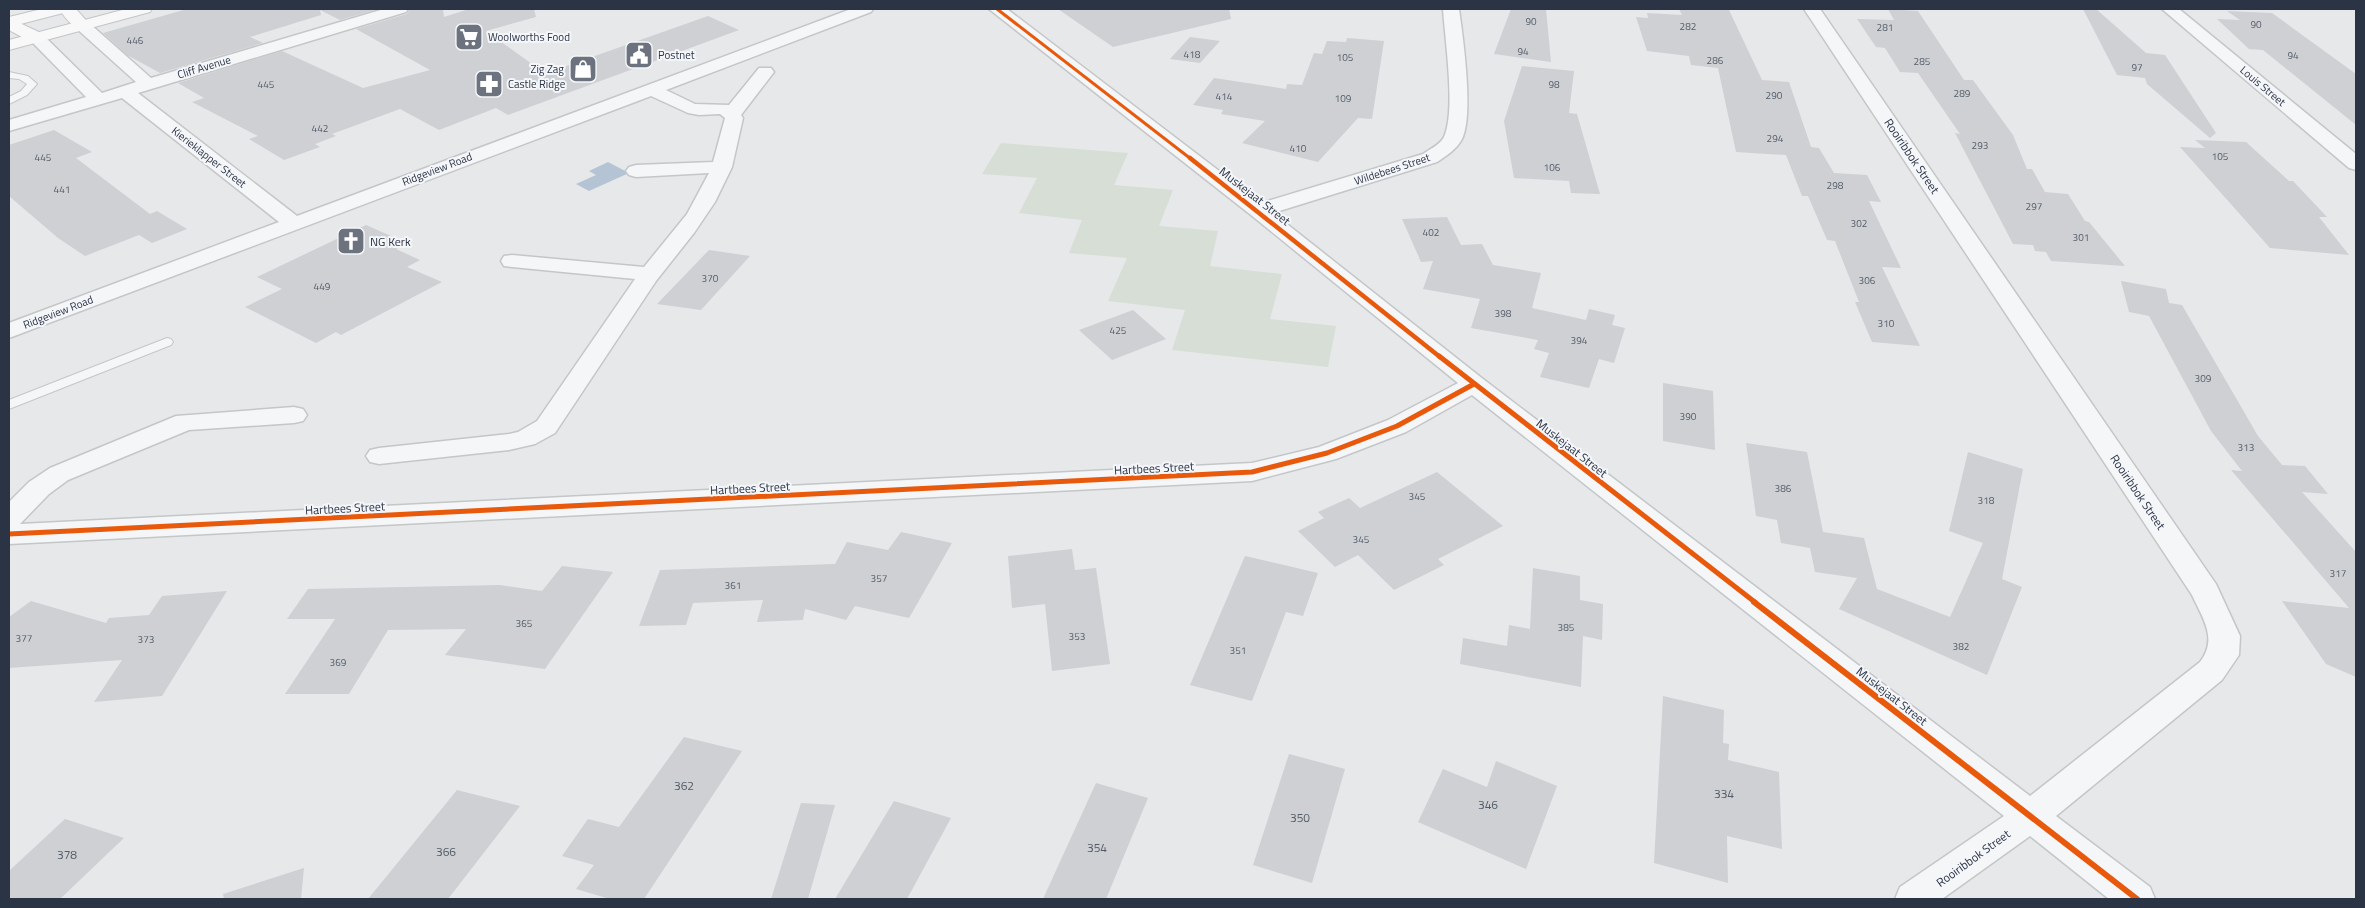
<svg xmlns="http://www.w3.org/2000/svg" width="2365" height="908" font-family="'Titillium Web',sans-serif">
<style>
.green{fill:#d6ded6}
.water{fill:#b4c4d5}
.building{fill:#ced0d3}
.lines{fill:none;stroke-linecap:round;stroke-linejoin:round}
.lane-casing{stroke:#c4c6c8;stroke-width:2}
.street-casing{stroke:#c4c6c8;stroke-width:3}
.secondary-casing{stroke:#c4c6c8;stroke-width:2}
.primary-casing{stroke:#c2c5c8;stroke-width:2}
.lane{fill:#f5f6f7;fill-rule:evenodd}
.street{fill:#f5f6f7;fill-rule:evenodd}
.secondary{fill:#f8f8f8;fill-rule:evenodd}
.primary{fill:#f8f8f8;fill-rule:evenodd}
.cycleway-far3-casing{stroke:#f4f6f9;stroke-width:5}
.cycleway-far2-casing{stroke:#f4f6f9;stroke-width:7}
.cycleway-far1-casing{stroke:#f4f6f9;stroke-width:8}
.cycleway-casing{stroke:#f4f6f9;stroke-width:9}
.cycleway-far3{stroke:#e8590c;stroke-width:3}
.cycleway-far2{stroke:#e8590c;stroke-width:4.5}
.cycleway-far1{stroke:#e8590c;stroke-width:5}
.cycleway{stroke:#e8590c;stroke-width:6}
.labels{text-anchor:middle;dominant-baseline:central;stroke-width:4;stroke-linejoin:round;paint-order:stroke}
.number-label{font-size:10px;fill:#545c69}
.far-poi-label{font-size:11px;fill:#2b3445;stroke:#f4f6f9;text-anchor:start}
.far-street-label{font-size:11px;fill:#2b3445;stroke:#f4f6f9}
.street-label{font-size:12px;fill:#2b3445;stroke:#f4f6f9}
.poi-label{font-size:12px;fill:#2b3445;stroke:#f4f6f9;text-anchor:start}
.near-number-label{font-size:12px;fill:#545c69}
</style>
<rect width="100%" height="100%" fill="#e6e8ea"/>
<polygon class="green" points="1001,143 1128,153 1114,185 1173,190 1159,226 1218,231 1210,266 1282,274 1270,319 1336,326 1328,367 1172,350 1185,310 1108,301 1127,258 1069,253 1082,220 1019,213 1037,178 982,174"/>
<polygon class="water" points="608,162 629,173 589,191 576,184 596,175 589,171"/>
<g class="building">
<polygon points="187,9 378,9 340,20 320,10 321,15 250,37 263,43 160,73 127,55 103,33"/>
<polygon points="410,9 443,9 444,17 469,9 534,9 536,17 486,31 539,69 558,69 708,16 739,30 508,115 496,108 439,130 400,109 332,134 336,136 315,144 320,147 284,160 249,139 258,136 192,102 204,98 178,83 282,51 363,88 430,70 356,29 407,14"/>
<polygon points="1058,9 1229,9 1231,19 1113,47"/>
<polygon points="1511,9 1546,9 1551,62 1494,54"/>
<polygon points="1679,9 1729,10 1762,80 1789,82 1811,147 1819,148 1834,173 1867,175 1881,202 1869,201 1901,268 1882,267 1920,346 1872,342 1855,302 1859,302 1835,241 1827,240 1808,196 1802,196 1786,155 1736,152 1718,68 1691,65 1689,56 1647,51 1636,17 1648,18 1647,13 1682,15"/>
<polygon points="1888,9 1918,11 1964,80 1973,80 2013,135 2027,169 2032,169 2045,192 2068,194 2085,221 2089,222 2125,266 2051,261 2046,252 2035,251 2033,245 2013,244 1955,133 1960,134 1918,73 1900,72 1885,48 1876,47 1857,19 1894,20"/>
<polygon points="2083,9 2096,9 2146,53 2165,55 2216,133 2210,138 2147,84 2145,78 2117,75"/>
<polygon points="2227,11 2272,13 2356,74 2356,125 2263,50 2249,49 2217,19 2240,20"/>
<polygon points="1190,37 1220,41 1200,63 1170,59"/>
<polygon points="1347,38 1384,41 1372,119 1358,118 1318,162 1242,143 1265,121 1221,114 1223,110 1193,105 1214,78 1286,89 1287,84 1302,85 1314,53 1322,54 1327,41 1346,42"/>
<polygon points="1522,66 1574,71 1569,113 1577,114 1600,194 1571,193 1569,181 1514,178 1504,121"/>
<polygon points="54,130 92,152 76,158 150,214 157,211 187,229 152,243 139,235 85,256 58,238 9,196 9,145"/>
<polygon points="2195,140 2246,142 2289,181 2293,181 2327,217 2319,217 2349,255 2270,248 2180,147 2205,148"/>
<polygon points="1447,217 1461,245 1482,244 1493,265 1541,273 1532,308 1586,320 1589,309 1615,315 1612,325 1625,328 1614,363 1599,359 1589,388 1540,377 1549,353 1534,349 1538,340 1471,328 1480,299 1423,289 1433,261 1421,262 1402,219"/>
<polygon points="366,225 407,243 396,249 420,260 407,267 442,282 341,335 336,332 316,343 245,307 282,289 257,277"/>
<polygon points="709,250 750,256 701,310 657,304"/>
<polygon points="2121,281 2166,289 2169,303 2182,305 2258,436 2282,465 2305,466 2328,494 2302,492 2356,552 2356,677 2326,664 2282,601 2349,608 2231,470 2242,471 2211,431 2149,316 2129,312"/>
<polygon points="1133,310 1166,339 1112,360 1079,330"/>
<polygon points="1663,383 1713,391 1715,450 1663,441"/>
<polygon points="1746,443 1807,452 1823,532 1864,538 1877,589 1950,617 1983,543 1949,531 1968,452 2023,469 2002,579 2022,587 1987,675 1839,609 1857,578 1815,572 1810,548 1781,543 1777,520 1756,516"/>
<polygon points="1437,472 1503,526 1438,559 1444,565 1394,590 1358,555 1335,567 1298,531 1324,518 1318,512 1349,498 1360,508"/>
<polygon points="901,532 952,543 909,618 855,606 846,620 805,609 803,620 757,622 763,600 693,603 686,625 639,626 660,570 835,564 847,542 888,550"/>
<polygon points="1072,549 1075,570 1096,568 1110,664 1052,671 1045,604 1012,608 1008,556"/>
<polygon points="1245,556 1318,573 1303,616 1286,612 1252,701 1190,685"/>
<polygon points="562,566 613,572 545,669 445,655 466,629 388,630 349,694 285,694 335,619 287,619 308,589 500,585 542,591"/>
<polygon points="1533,568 1580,576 1580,600 1603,604 1602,640 1583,636 1581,687 1460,664 1463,638 1507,646 1509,625 1530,629"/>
<polygon points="227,591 162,696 94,702 122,660 9,668 9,617 31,601 106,623 109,618 149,615 162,596"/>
<polygon points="1663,696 1724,710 1723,743 1729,744 1728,760 1779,772 1782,849 1727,836 1728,883 1654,863"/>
<polygon points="684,737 742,751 644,899 610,899 576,889 594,865 562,856 588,819 619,827"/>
<polygon points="1289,754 1345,769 1312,883 1253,865"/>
<polygon points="1496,761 1557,786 1526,869 1418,822 1443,769 1487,787"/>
<polygon points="1096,783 1148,798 1106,899 1043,899"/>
<polygon points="457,790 520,806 448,899 368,899"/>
<polygon points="894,801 951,818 907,899 835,899"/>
<polygon points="801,803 835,805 808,899 771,899"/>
<polygon points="65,819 124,838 60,899 9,899 9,871"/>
<polygon points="304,868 301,899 224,899 223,894"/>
</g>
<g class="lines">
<defs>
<g id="lane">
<polygon points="9,72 28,76 37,84 27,95 9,104 9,97 21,91 27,84 19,79 9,78"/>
<polygon points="167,338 171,339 173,342 171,345 9,409 9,400"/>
</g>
<g id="street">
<polygon points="384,9 408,9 406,12 138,93 297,216 851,9 873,9 871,12 666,90 695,104 729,105 759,68 771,68 774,72 741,115 743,118 732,167 715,202 694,233 656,281 555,433 535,444 509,450 379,464 370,462 366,456 370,450 379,448 509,434 518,432 537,421 635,279 512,267 504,266 501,261 504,256 512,255 644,267 687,214 709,173 636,177 629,175 626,171 629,167 636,165 713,162 725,118 720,114 699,115 688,113 651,96 9,338 9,323 279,222 122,98 9,131 9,120 86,97 31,41 29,38 31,35 43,35 102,93 136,82 77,29 75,26 77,23 89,23 151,78"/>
<path d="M989,9H1007L1261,203L1423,154C1430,149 1440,145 1444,137C1456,110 1445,40 1443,9H1459C1463,37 1474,115 1462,139C1457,149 1446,156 1437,162L1273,213L1483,379L2030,796L2200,662C2218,639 2203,619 2192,595L1804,9H1820L2216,584L2240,636L2239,655L2222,680L2056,816L2150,887L2155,899H2109L2030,836L1942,899H1895L1900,887L2004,816L1472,395L1406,432L1336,459L1252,481L9,544V502L29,482L50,468L176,416L294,407L303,409L307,415L303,421L294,423L189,430L68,480L49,494L20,524L1252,463L1319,447L1388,420L1458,383L1251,215Z"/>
<polygon points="2162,9 2179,9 2356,154 2356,170 2349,168"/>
</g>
<g id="secondary">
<path d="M59,9H76L91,26L89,30C76,33 66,19 59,9Z"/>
<polygon points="9,18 43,34 46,38 43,42 31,42 9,30"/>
</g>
<g id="primary">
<polygon points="42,9 69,9 67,12 9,27 9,17"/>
<polygon points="126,9 152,9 150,12 9,50 9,40"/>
</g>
</defs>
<use href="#lane" class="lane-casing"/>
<use href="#street" class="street-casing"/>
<use href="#secondary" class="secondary-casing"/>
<use href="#primary" class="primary-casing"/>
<use href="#lane" class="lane"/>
<use href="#street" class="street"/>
<use href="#secondary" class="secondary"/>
<use href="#primary" class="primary"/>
<defs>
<polyline id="cycleway-far3" points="997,9 1191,159"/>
<polyline id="cycleway-far2" points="1190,158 1440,357"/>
<g id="cycleway-far1">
<polyline points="1439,356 1756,603"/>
<polyline points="9,534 1252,472 1327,453 1397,426 1474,384"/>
</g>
<polyline id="cycleway" points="1754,602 2137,899"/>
</defs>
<use href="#cycleway-far3" class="cycleway-far3-casing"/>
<use href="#cycleway-far2" class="cycleway-far2-casing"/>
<use href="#cycleway-far1" class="cycleway-far1-casing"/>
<use href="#cycleway" class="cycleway-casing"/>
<use href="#cycleway-far3" class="cycleway-far3"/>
<use href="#cycleway-far2" class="cycleway-far2"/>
<use href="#cycleway-far1" class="cycleway-far1"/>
<use href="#cycleway" class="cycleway"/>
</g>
<defs>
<symbol id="supermarket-square" viewBox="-11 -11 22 22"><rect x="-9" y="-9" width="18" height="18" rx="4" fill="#6c737f" stroke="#f4f6f9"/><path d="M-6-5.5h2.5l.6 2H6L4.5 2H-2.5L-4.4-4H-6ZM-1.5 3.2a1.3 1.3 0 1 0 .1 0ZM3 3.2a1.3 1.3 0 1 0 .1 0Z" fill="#fff"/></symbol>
<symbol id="civic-square" viewBox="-11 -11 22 22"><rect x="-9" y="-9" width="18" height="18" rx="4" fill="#6c737f" stroke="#f4f6f9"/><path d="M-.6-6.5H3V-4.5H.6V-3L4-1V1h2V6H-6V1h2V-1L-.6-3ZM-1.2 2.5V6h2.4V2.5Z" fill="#fff"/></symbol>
<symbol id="shop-square" viewBox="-11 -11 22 22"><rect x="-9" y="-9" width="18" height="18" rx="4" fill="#6c737f" stroke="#f4f6f9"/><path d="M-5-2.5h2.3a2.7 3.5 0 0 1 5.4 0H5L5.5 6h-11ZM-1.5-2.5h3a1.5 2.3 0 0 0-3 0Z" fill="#fff"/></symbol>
<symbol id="pharmacy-square" viewBox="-11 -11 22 22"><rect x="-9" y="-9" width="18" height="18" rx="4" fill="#6c737f" stroke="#f4f6f9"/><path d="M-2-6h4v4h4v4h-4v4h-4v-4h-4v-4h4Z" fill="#fff"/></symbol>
<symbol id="church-square" viewBox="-11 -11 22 22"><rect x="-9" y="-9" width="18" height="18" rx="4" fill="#6c737f" stroke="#f4f6f9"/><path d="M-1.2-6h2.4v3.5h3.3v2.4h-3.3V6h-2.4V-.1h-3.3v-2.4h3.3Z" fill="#fff"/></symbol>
</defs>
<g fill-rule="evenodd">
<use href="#supermarket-square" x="453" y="21" width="32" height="32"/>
<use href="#civic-square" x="623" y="39" width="32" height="32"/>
<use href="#shop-square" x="567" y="53" width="32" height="32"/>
<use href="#pharmacy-square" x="473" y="68" width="32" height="32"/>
<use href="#church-square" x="335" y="225" width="32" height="32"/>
</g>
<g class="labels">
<g class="number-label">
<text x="1531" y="21">90</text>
<text x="2256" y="24">90</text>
<text x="1688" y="26">282</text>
<text x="1885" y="27">281</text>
<text x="135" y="40">446</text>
<text x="1523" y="51">94</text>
<text x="1192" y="54">418</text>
<text x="2293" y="55">94</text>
<text x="1345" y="57">105</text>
<text x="1715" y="60">286</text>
<text x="1922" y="61">285</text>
<text x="2137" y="67">97</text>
<text x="266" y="84">445</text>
<text x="1554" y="84">98</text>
<text x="1962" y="93">289</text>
<text x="1774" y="95">290</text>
<text x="1224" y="96">414</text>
<text x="1343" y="98">109</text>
<text x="320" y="128">442</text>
<text x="1775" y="138">294</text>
<text x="1980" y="145">293</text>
<text x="1298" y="148">410</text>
<text x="2220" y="156">105</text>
<text x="43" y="157">445</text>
<text x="1552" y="167">106</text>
<text x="1835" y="185">298</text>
<text x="62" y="189">441</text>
<text x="2034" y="206">297</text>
<text x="1859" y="223">302</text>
<text x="1431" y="232">402</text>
<text x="2081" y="237">301</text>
<text x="710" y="278">370</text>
<text x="1867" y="280">306</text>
<text x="322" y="286">449</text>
<text x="1503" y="313">398</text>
<text x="1886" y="323">310</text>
<text x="1118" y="330">425</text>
<text x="1579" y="340">394</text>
<text x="2203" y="378">309</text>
<text x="1688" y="416">390</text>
<text x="2246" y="447">313</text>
<text x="1783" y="488">386</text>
<text x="1417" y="496">345</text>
<text x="1986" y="500">318</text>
<text x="1361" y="539">345</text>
<text x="2338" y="573">317</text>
<text x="879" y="578">357</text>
<text x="733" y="585">361</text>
<text x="524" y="623">365</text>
<text x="1566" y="627">385</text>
<text x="1077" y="636">353</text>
<text x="24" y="638">377</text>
<text x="146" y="639">373</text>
<text x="1961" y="646">382</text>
<text x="1238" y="650">351</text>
<text x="338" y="662">369</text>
</g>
<g class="far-poi-label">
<text x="488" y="37">Woolworths Food</text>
<text x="658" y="55">Postnet</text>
<text x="564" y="69" text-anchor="end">Zig Zag</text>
<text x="508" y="84">Castle Ridge</text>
</g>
<g class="far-street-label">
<text transform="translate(204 67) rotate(-17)">Cliff Avenue</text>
<text transform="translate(2263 86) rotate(40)">Louis Street</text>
<text transform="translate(209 157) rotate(38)">Kierieklapper Street</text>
<text transform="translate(437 169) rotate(-21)">Ridgeview Road</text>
<text transform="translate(1392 169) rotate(-18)">Wildebees Street</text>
<text transform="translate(58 312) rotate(-21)">Ridgeview Road</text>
</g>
<g class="street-label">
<text transform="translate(1912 156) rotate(56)">Rooiribbok Street</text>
<text transform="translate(1255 196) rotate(38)">Muskejaat Street</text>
<text transform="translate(1572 448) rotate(38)">Muskejaat Street</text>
<text transform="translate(1154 468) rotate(-3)">Hartbees Street</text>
<text transform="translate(750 488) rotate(-3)">Hartbees Street</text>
<text transform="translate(2138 492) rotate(56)">Rooiribbok Street</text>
<text transform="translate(345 508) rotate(-3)">Hartbees Street</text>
<text transform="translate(1892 696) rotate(38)">Muskejaat Street</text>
<text transform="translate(1973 858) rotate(-36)">Rooiribbok Street</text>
</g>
<g class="poi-label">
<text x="370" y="241">NG Kerk</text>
</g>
<g class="near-number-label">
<text x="684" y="785">362</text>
<text x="1724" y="793">334</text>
<text x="1488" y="804">346</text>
<text x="1300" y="817">350</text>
<text x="1097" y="847">354</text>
<text x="446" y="851">366</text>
<text x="67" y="854">378</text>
</g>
</g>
<rect width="2365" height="908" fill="none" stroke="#2b3445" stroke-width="20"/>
</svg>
